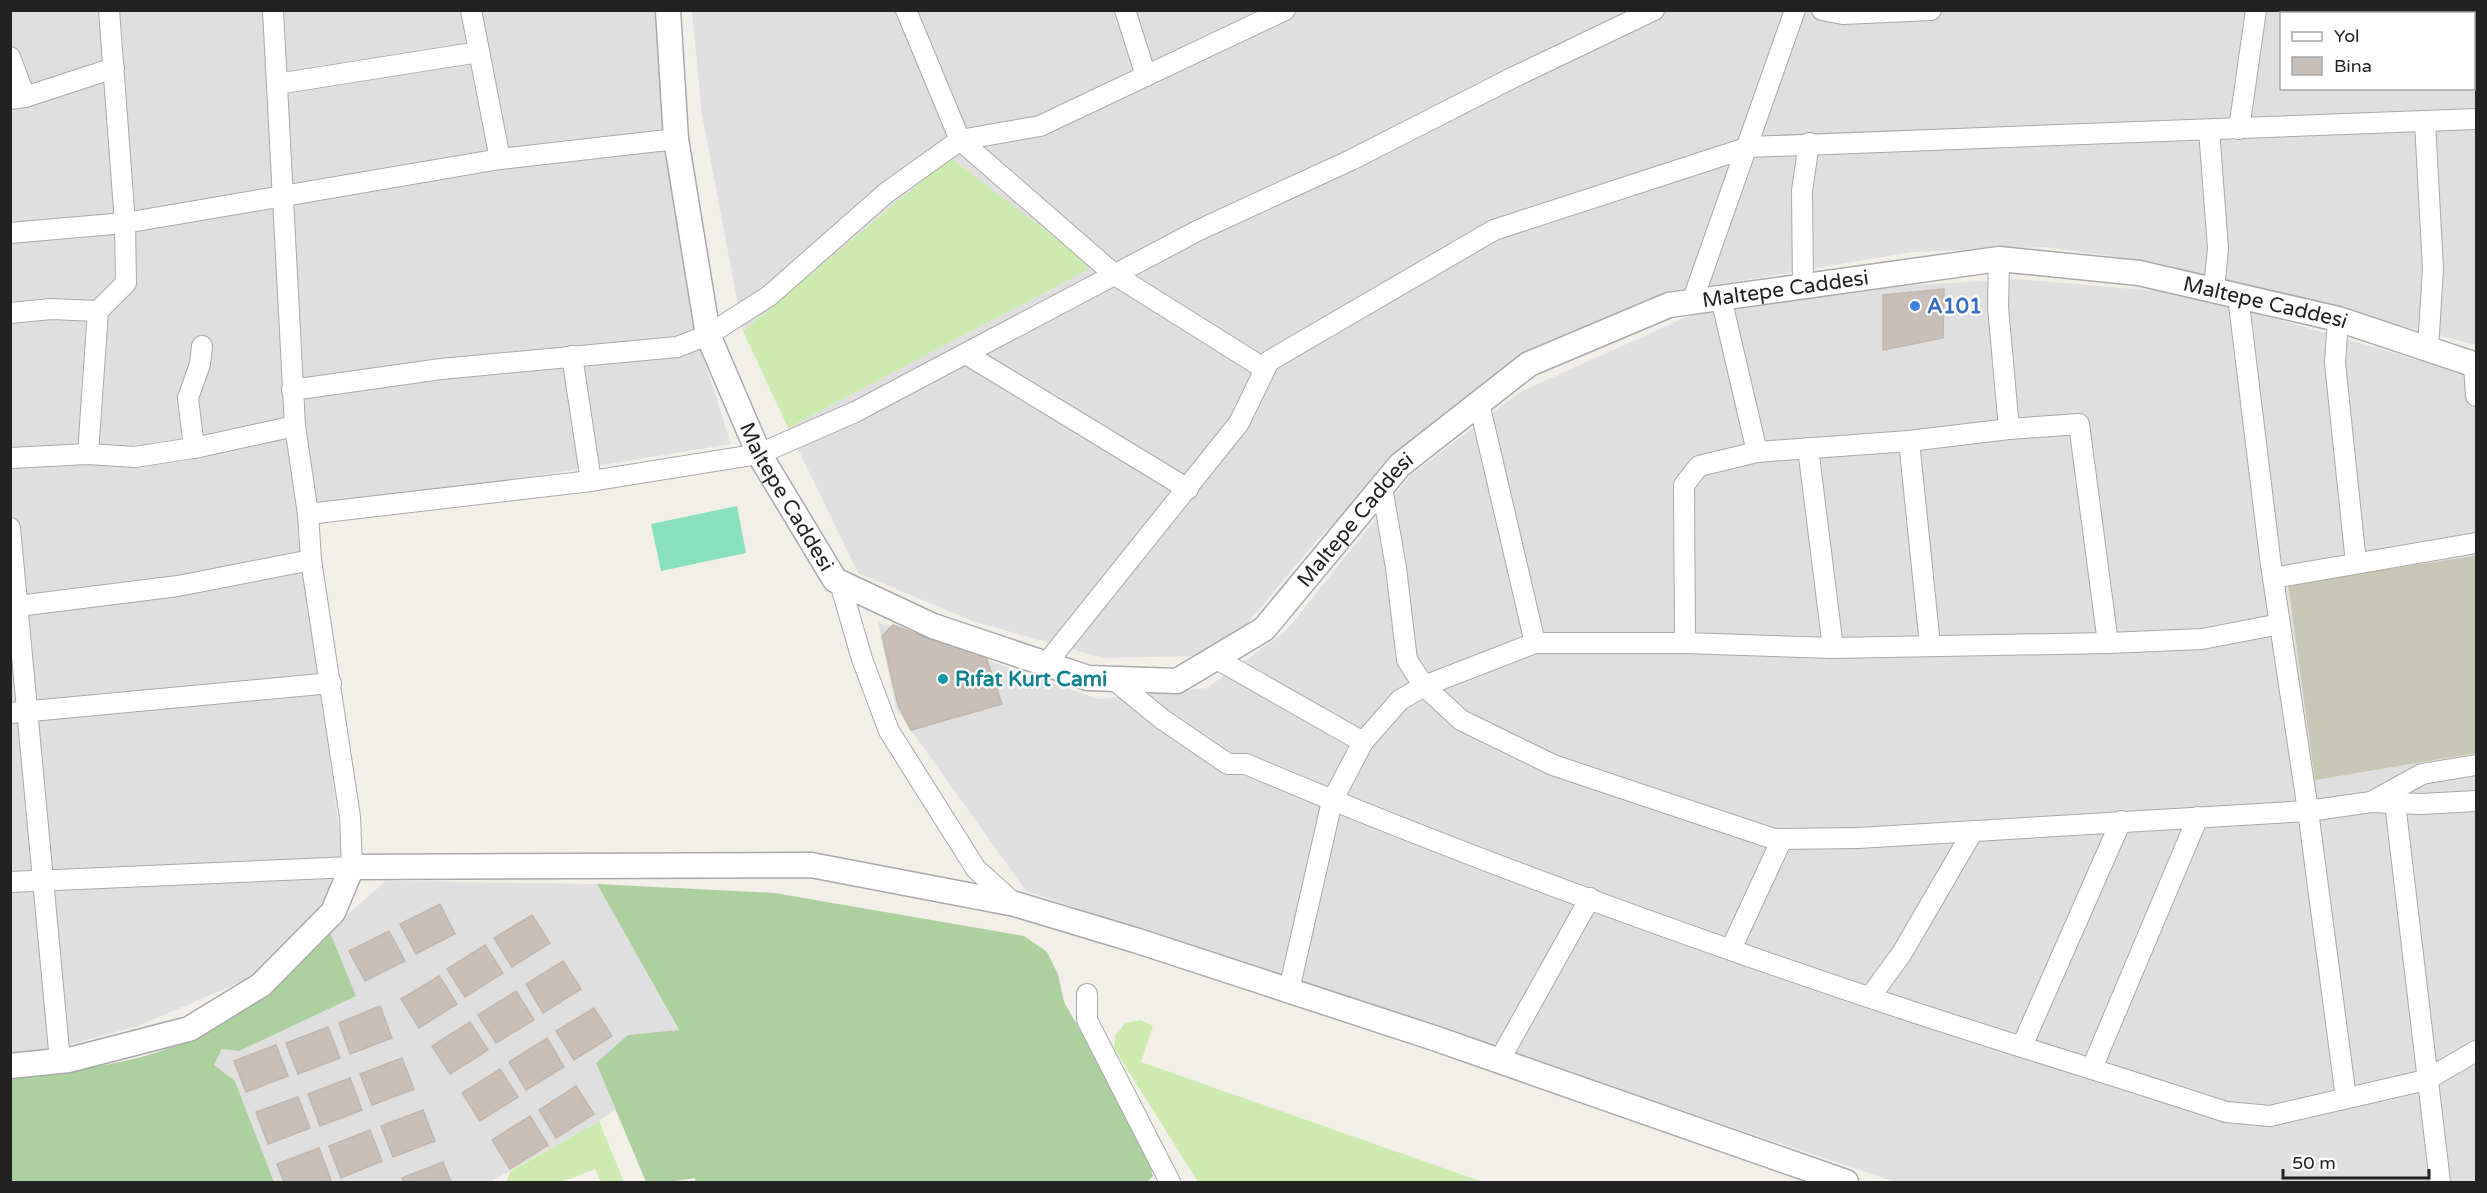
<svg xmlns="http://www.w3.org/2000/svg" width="2487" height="1193" font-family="'Varela Round',sans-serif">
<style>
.residential{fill:#e0dfdf;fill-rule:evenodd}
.construction{fill:#c7c7b4}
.grass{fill:#cdebb0}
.forest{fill:#add19e}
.pitch{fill:#88e0be}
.building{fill:#c7bfb8;stroke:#c4b6ab;stroke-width:1.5}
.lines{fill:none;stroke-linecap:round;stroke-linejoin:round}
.minor-casing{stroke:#a9a9a9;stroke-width:22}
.tertiary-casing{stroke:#a9a9a9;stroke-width:27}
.minor{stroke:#fff;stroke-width:20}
.tertiary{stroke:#fff;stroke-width:24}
.shop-dot{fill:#3f7fe0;stroke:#fff;stroke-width:2}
.culture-dot{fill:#0f9aa8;stroke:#fff;stroke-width:2}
.labels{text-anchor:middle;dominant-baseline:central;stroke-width:4.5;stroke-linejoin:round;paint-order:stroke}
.street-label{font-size:21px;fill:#222;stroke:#fff}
.shop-label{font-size:21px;font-weight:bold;fill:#366cbe;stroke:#fff;text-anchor:start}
.culture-label{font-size:21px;font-weight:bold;fill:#0d838f;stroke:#fff;text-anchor:start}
</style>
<rect width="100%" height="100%" fill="#f2efe9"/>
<g class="residential">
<polygon points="10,11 659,11 668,158 692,323 731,444 505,481 298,506 342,853 324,902 248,979 138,1026 46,1051 11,1053"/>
<path d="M692,11H2476V345L2154,262L2045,247L1912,252L1668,293L1534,349L1440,420L1316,541L1246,625L1195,656L1103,658L975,622L858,573L788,428L1093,267L950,157L743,331L702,115ZM2282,14H2474V88H2282Z"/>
<polygon points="2017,279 2190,294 2476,377 2476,1182 1896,1182 1026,891 896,709 878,622 1098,699 1207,688 1285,632 1411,475 1520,392 1691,315 1879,287"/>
<polygon points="386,881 597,884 679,1031 596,1063 615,1110 599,1121 490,1182 274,1182 235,1081 214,1066 222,1049 239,1051 329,930"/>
</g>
<polygon class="construction" points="2475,556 2476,753 2315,780 2288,584"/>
<g class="grass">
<polygon points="950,157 1093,267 788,428 743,331"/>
<polygon points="1141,1020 1153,1026 1141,1062 1483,1182 1198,1182 1114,1048 1115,1036 1125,1023"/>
<polygon points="599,1121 624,1182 601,1182 595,1169 561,1182 506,1182 511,1171"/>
</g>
<g class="forest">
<polygon points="597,884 775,893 1024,936 1047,952 1058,974 1064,1002 1144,1144 1153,1176 1147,1182 696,1182 695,1178 669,1182 646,1182 596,1063 628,1035 679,1030"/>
<path d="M329,930L356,996L239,1051L222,1049L214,1065L235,1081L274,1182H11V1078C45,1072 81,1070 115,1063C205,1046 271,997 329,930Z"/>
</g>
<polygon class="pitch" points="737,506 746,553 661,571 651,524"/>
<g class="building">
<polygon points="1944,289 1943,338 1883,350 1883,295"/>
<polygon points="893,625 937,642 985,654 1002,704 911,730 898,705 882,636"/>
<polygon points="440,904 455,934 416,954 400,924"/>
<polygon points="532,915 550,943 512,967 494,938"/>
<polygon points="389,931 405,961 365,981 349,951"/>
<polygon points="485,945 503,973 465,997 447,969"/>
<polygon points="563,961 581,989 543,1013 526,984"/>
<polygon points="439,976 457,1004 419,1028 401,999"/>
<polygon points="516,991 534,1020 496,1043 478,1015"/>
<polygon points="380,1006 392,1038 350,1054 339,1023"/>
<polygon points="594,1008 612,1036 574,1060 556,1031"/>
<polygon points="470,1022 488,1050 450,1074 432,1046"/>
<polygon points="328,1027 340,1058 298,1074 286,1043"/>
<polygon points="547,1038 564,1067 526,1090 509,1062"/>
<polygon points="276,1045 288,1076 246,1092 234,1061"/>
<polygon points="402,1058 414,1089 372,1105 360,1074"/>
<polygon points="500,1069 518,1097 480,1121 462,1093"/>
<polygon points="350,1078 362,1110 320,1126 308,1094"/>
<polygon points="576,1086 594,1114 556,1138 539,1110"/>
<polygon points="298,1097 310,1128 268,1144 256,1112"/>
<polygon points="423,1110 435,1141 393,1157 381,1126"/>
<polygon points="530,1116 548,1145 510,1169 492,1140"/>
<polygon points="370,1130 382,1161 341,1178 329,1146"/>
<polygon points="319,1148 331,1180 323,1182 284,1182 277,1164"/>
<polygon points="443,1162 451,1182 403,1182 402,1178"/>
</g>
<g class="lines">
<defs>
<g id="minor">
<polyline points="471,10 500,159"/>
<polyline points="906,10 960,140 1115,275 1265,369"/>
<polyline points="1125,10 1146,76"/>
<polyline points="1822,10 1843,14 1931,10"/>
<polyline points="10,57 25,97"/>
<polyline points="277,84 479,52"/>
<polyline points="10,99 25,97 114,68"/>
<polyline points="2425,122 2433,269 2428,349"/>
<polyline points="2239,129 2256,10"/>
<polyline points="2209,130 2218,248 2214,290"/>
<polyline points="10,233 125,223 500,159 676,139"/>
<polyline points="1999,259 1998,307 2009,429"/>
<polyline points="1803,286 1802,191 1809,143"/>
<polyline points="2238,296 2270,558 2308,811 2346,1098"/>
<polyline points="1721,298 1757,452"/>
<polyline points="1692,302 1795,10"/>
<polyline points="10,313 51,309 98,311"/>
<polyline points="2338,319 2335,363 2356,563"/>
<polyline points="966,354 1188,489"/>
<polyline points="2474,364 2476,396"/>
<polyline points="292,390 441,369 677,347 708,335 769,296 886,193 960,140 1040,126 1285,10"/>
<polyline points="1479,403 1535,643"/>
<polyline points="1909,441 1930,645"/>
<polyline points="194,448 188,398 200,364 202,346"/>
<polyline points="1808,448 1833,648"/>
<polyline points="88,454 98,311 126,283 125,223 109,10"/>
<polyline points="10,458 88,454 135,457 199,447 295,426"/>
<polyline points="591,481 759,454 855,412 1199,230 1351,160 1512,78 1654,10"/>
<polyline points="1382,487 1396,568 1407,660 1424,686 1461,720 1553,765 1774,839 1858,838 2308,811 2371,802 2421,804 2476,801"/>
<polyline points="308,514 591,481 572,356"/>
<polyline points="10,528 60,1061"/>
<polyline points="2273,578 2476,543"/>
<polyline points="840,583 862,659 889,731 976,869 1015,904"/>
<polyline points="10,607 178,586 311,560"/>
<polyline points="1685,643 1684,485 1699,466 1757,452 1909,441 2009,429 2079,424 2108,643"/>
<polyline points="1215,658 1363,742"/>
<polyline points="1046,664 1239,423 1269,361 1494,230 1749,147 2476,119"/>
<path d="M1113,679L1162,719L1228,764H1246C1462,856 1684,936 1907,1010C2013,1045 2120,1077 2226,1112L2270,1116L2426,1080L2476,1051"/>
<polyline points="10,713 331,683"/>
<polyline points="2371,802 2422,774 2476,765"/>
<polyline points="2395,803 2440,1182"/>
<polyline points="10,882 352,867 350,817 311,560 308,514 295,426 273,10"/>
<polyline points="1731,949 1782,839"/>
<polyline points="1289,990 1332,801 1363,742 1400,700 1424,686 1535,643 1685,643 1833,648 2108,643 2202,639 2280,624"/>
<polyline points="1087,994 1087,1020 1170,1182"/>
<polyline points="1870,997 1902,953 1973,831"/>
<polyline points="2022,1046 2121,821"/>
<polyline points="1499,1061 1590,898"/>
<polyline points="2092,1068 2198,817"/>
</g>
<g id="tertiary">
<path id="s1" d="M668,10L676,139L708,335L759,454L835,580L933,626L1088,678L1177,681L1264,629L1400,465L1529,364L1669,305L1999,259L2139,273L2338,319L2476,365"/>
<polyline points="10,1066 69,1060 189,1029 261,985 333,912 352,867 811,865 1015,904 1138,941 1434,1038 1846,1182"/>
</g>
</defs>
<use href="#minor" class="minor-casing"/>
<use href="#tertiary" class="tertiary-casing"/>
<use href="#minor" class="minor"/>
<use href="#tertiary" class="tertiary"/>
</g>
<circle class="shop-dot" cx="1915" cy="306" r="6"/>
<circle class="culture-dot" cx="943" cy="679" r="6"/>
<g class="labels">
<g class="street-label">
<text stroke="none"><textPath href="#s1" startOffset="1713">Maltepe Caddesi</textPath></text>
<text stroke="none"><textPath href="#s1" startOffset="2199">Maltepe Caddesi</textPath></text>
<text stroke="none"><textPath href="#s1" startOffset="508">Maltepe Caddesi</textPath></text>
<text stroke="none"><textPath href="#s1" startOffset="1209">Maltepe Caddesi</textPath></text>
</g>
<g class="shop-label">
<text x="1927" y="306">A101</text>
</g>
<g class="culture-label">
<text x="955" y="679">Rıfat Kurt Cami</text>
</g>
</g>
<rect width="2487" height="1193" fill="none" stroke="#222222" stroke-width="24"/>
<rect x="2280" y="12" width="195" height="78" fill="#ffffff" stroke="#a7a7a7" stroke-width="1.5"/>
<rect x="2292" y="32" width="30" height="9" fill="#ffffff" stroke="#a7a7a7" stroke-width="1.5"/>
<text x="2334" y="42" font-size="18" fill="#222222">Yol</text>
<rect x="2292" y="57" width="30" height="18" fill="#c7bfb8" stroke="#a7a7a7" stroke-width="1.5"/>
<text x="2334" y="72" font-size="18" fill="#222222">Bina</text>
<path d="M2283 1169v9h146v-9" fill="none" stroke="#222222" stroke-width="3"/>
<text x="2292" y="1169" font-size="18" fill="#222222" stroke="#ffffff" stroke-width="4.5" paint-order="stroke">50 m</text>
</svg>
